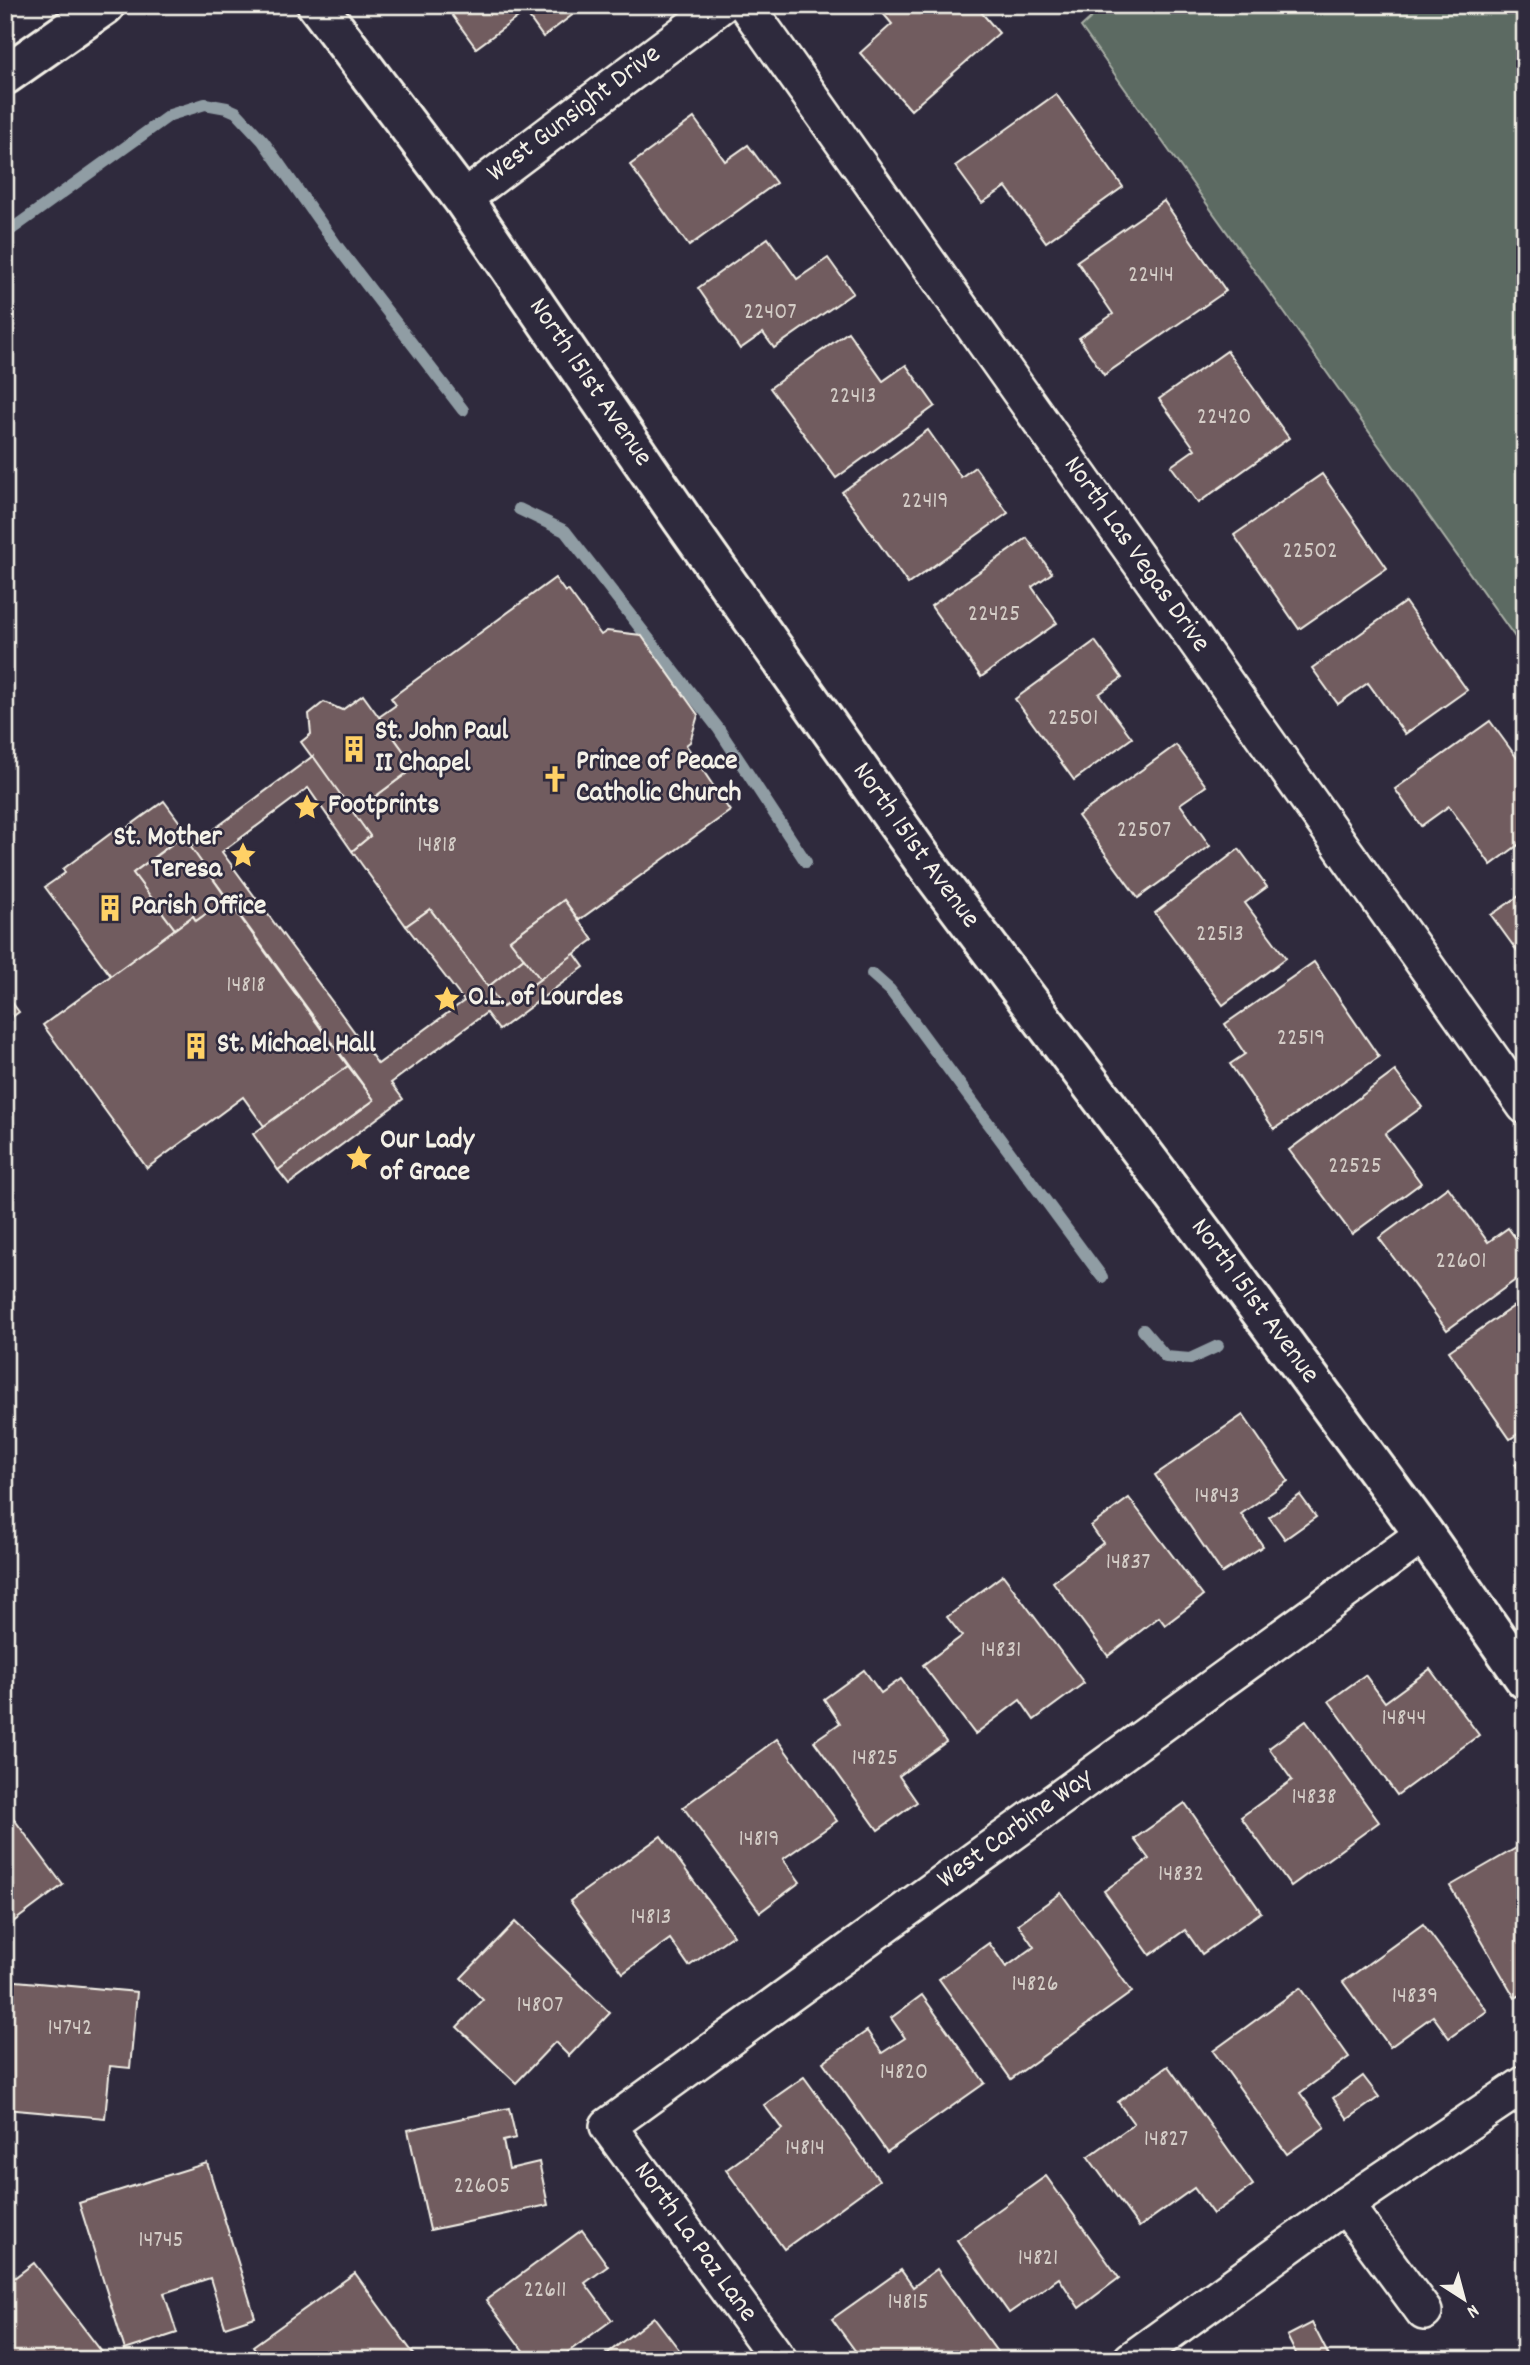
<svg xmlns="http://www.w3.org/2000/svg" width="1530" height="2365" font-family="Dekko,sans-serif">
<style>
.green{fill:#5b6b62;stroke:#a8aea5;stroke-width:2}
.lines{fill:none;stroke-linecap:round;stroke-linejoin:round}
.stream{stroke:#909da4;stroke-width:12}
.building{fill:#715b5f;stroke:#f4f1e8;stroke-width:2}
.street-casing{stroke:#f4f1e8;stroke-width:40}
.secondary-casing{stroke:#f4f1e8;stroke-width:44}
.street{stroke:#2f2a3d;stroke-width:35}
.secondary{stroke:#2f2a3d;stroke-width:38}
.labels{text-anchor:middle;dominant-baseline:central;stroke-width:5;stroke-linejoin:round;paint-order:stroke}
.number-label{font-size:24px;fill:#d3ccc6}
.street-label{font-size:28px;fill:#f4f1e8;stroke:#2f2a3d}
.poi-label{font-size:28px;font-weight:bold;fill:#f4f1e8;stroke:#2f2a3d;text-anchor:start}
</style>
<rect width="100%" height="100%" fill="#2f2a3d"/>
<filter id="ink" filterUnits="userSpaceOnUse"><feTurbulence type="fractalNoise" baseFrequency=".0143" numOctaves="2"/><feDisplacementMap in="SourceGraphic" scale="14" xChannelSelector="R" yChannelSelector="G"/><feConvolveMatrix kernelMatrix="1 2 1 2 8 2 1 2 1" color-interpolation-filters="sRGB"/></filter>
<g filter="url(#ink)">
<polygon class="green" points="1105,5 1525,5 1525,651 1081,27"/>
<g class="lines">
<g class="stream">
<polyline points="5,234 170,115 205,104 227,108 236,112 263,141 337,246 463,410"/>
<polyline points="519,509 565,531 718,728 806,862"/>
<polyline points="872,974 890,990 1102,1277"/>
<polyline points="1143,1330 1166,1357 1190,1359 1218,1346"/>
</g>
</g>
<g class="building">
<polygon points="445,5 576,5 579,10 543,37 525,12 476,48"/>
<polygon points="887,5 975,5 999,33 911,110 860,53 892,24 881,11"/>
<polygon points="1056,94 1123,187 1046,242 1006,187 982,203 955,166"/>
<polygon points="694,118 725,161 748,145 776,183 689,246 630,165"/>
<polygon points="1164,201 1226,291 1104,375 1079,338 1113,314 1077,261"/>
<polygon points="768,238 797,279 828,258 853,293 774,348 763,333 740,349 698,288"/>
<polygon points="848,332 883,381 906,365 935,406 836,478 770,388"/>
<polygon points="1227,351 1289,438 1198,503 1171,466 1195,449 1159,399"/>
<polygon points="928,430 961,477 975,467 1008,513 908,584 842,492"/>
<polygon points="1322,474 1387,568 1299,629 1234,535"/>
<polygon points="1027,538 1052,573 1032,587 1057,623 981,677 931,606"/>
<polygon points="555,578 565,592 568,590 601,635 607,631 641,635 698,715 690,742 686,745 730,811 579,920 564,900 510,940 524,958 488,987 430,909 406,926 352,851 370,836 353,813 415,767 379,717 396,705 391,698"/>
<polygon points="1405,602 1467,690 1405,734 1368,683 1338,704 1312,668"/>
<polygon points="1095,641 1122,678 1099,694 1132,738 1074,780 1015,699"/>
<polygon points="363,695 415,767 353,813 301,742 311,734 309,714 324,702 342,710"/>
<polygon points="1490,721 1525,769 1525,840 1491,865 1449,806 1421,826 1395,789"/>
<polygon points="1176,745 1206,786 1180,804 1210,846 1138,898 1078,816"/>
<polygon points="313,756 370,836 352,851 308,788 222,852 378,1064 464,1001 406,926 430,909 503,1007 574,953 584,967 499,1030 486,1013 391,1083 403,1099 289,1184 278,1170 374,1100 190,847"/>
<polygon points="164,801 187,832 133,873 175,929 111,976 45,887 65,873 63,869 114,831 117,835"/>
<polygon points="183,836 227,899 196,921 193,916 175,929 133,873"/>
<polygon points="1239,849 1267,887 1245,903 1286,958 1223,1005 1155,913"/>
<polygon points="1525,892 1525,962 1491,915"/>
<polygon points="227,899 348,1066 264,1126 243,1097 147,1168 43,1025 193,916 196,921"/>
<polygon points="564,900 593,940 540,979 510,940"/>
<polygon points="524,958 540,979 503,1007 488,987"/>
<polygon points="1314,962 1379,1057 1274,1129 1230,1064 1245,1054 1225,1024"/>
<polygon points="5,993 19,1012 5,1022"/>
<polygon points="348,1066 374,1100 278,1170 253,1134"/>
<polygon points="1395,1071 1422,1107 1385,1134 1421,1183 1352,1234 1289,1150"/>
<polygon points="1448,1187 1488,1242 1508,1228 1525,1251 1525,1273 1447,1330 1379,1238"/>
<polygon points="5,1295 14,1296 5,1350"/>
<polygon points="1517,1304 1525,1315 1525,1429 1510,1439 1449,1351"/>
<polygon points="1243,1415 1288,1481 1241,1514 1263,1546 1222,1573 1155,1475"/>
<polygon points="1525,1456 1525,1478 1515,1464"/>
<polygon points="1300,1495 1316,1517 1285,1539 1269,1517"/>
<polygon points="1129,1498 1203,1596 1165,1625 1159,1617 1108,1656 1053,1582 1103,1543 1091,1526"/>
<polygon points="1003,1575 1084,1683 1034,1720 1020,1700 975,1734 923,1665 962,1636 947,1617"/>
<polygon points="1430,1669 1479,1735 1397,1795 1329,1701 1365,1675 1385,1702"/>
<polygon points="864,1670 881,1693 901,1679 946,1742 899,1776 917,1802 878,1830 814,1741 840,1723 824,1699"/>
<polygon points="1306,1721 1379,1822 1291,1886 1241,1817 1292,1780 1269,1748"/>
<polygon points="777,1739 837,1821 783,1859 800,1882 760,1912 683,1807"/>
<polygon points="1185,1803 1261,1912 1202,1954 1185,1930 1150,1955 1104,1891 1149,1859 1134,1839"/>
<polygon points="5,1807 63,1885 5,1928"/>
<polygon points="661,1836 733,1935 689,1966 670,1939 623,1973 570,1901"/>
<polygon points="1525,1843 1525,1993 1515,1998 1450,1886"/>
<polygon points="1061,1893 1132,1992 1011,2079 939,1979 989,1943 1006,1967 1034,1947 1018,1924"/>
<polygon points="515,1922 610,2013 569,2056 555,2042 516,2083 457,2027 483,2000 461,1978"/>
<polygon points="1423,1924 1487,2011 1449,2038 1433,2016 1390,2047 1343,1982"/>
<polygon points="5,1980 137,1992 130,2068 110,2066 105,2118 5,2109"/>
<polygon points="1300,1988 1349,2057 1300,2093 1325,2127 1287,2154 1213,2051"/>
<polygon points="922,1995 985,2083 887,2152 823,2062 867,2031 882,2053 905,2038 891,2018"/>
<polygon points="1168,2066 1253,2185 1213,2214 1194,2188 1139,2227 1088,2157 1134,2124 1118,2102"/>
<polygon points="1363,2076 1379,2097 1348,2119 1333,2098"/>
<polygon points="804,2077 879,2180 784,2249 726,2170 782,2129 764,2105"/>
<polygon points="509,2108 516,2138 503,2141 509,2169 539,2162 548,2205 430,2230 408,2130"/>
<polygon points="207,2163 255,2317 225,2327 210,2278 164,2293 177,2333 125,2350 79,2203"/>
<polygon points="1046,2176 1119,2278 1079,2308 1059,2278 1009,2313 957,2240"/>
<polygon points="582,2230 608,2266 585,2283 612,2320 557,2360 530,2360 486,2300"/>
<polygon points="34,2263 108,2360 5,2360 5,2285"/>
<polygon points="937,2269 1003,2360 862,2360 832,2319 901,2270 913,2287"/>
<polygon points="355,2273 418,2360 263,2360 253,2346"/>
<polygon points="654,2317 687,2360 599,2360"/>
<polygon points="1312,2323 1330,2358 1328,2360 1299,2360 1287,2336"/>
</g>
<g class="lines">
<defs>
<g id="street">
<path id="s1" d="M746,5L1525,1106"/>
<path id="s2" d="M463,199L721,5"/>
<polyline points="1345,2205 1424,2312"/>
<path id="s3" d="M779,2360L608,2126L1424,1534"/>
<polyline points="1131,2360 1345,2205 1525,2084"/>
</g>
<g id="secondary">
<path id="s4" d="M317,5L463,199L682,519L926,864L1208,1240L1424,1534L1525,1679"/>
<polyline points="5,75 105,5"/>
</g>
</defs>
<use href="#street" class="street-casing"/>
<use href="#secondary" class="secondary-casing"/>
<use href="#street" class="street"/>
<use href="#secondary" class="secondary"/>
</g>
</g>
<defs>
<symbol id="building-bare" viewBox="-9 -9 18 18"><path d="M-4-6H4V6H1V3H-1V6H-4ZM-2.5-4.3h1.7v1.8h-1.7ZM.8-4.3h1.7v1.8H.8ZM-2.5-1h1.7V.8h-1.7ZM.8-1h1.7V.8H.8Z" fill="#ffd166" stroke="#2f2a3d" stroke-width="2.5" paint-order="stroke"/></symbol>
<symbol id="church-bare" viewBox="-9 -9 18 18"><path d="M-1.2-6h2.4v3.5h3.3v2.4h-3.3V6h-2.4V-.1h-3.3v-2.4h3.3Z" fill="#ffd166" stroke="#2f2a3d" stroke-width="2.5" paint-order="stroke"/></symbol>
<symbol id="sight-bare" viewBox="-9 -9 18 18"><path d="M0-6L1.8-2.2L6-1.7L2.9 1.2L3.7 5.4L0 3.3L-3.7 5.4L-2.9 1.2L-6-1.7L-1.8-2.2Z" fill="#ffd166" stroke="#2f2a3d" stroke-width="2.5" paint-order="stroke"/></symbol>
</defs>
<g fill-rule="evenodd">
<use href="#building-bare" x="335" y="730" width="38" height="38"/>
<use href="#church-bare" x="536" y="760" width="38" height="38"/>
<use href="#sight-bare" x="288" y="788" width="38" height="38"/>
<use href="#sight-bare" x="224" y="836" width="38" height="38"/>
<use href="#building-bare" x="91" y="889" width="38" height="38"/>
<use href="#sight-bare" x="428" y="980" width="38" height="38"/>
<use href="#building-bare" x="177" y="1027" width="38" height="38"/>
<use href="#sight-bare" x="340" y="1139" width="38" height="38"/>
</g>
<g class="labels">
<g class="number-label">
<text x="1151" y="276">22414</text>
<text x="770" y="313">22407</text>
<text x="853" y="397">22413</text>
<text x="1224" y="418">22420</text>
<text x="925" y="502">22419</text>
<text x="1310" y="552">22502</text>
<text x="994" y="615">22425</text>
<text x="1073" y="719">22501</text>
<text x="1144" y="831">22507</text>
<text x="437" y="846">14818</text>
<text x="1220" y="935">22513</text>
<text x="246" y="986">14818</text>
<text x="1301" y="1039">22519</text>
<text x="1355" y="1167">22525</text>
<text x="1461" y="1262">22601</text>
<text x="1217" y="1497">14843</text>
<text x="1128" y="1563">14837</text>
<text x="1001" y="1651">14831</text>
<text x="1404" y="1719">14844</text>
<text x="875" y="1759">14825</text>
<text x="1314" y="1798">14838</text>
<text x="759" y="1840">14819</text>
<text x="1181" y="1875">14832</text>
<text x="651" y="1918">14813</text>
<text x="1035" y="1985">14826</text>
<text x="1415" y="1997">14839</text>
<text x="540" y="2006">14807</text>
<text x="70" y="2029">14742</text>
<text x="904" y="2073">14820</text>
<text x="1166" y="2140">14827</text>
<text x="805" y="2149">14814</text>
<text x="482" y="2187">22605</text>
<text x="161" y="2241">14745</text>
<text x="1038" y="2259">14821</text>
<text x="545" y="2291">22611</text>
<text x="908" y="2303">14815</text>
</g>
<g class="street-label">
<text stroke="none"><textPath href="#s2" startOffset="140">West Gunsight Drive</textPath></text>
<text stroke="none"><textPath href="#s4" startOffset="466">North 151st Avenue</textPath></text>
<text stroke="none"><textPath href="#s1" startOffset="674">North Las Vegas Drive</textPath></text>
<text stroke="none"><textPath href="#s4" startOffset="1032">North 151st Avenue</textPath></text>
<text stroke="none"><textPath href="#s4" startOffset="1600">North 151st Avenue</textPath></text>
<text stroke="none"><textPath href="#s3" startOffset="794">West Carbine Way</textPath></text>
<text transform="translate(694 2243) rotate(54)">North La Paz Lane</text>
</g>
<g class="poi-label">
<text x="375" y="733">St. John Paul<tspan x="375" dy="32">II Chapel</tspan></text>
<text x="576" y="763">Prince of Peace<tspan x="576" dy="32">Catholic Church</tspan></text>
<text x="328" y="807">Footprints</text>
<text x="222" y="839" text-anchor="end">St. Mother<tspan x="222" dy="32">Teresa</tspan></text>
<text x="131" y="908">Parish Office</text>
<text x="468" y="999">O.L. of Lourdes</text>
<text x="217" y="1046">St. Michael Hall</text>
<text x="380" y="1142">Our Lady<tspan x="380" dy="32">of Grace</tspan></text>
</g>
</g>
<rect width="1530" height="2365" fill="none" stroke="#2f2a3d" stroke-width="28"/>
<rect x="14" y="14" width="1502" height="2337" fill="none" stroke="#f4f1e8" stroke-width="2.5" filter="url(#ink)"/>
<g transform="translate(1464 2299) rotate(144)" stroke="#2f2a3d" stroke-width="5" paint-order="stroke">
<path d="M0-5L12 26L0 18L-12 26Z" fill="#f4f1e8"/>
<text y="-10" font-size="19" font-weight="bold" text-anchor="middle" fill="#f4f1e8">N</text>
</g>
</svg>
